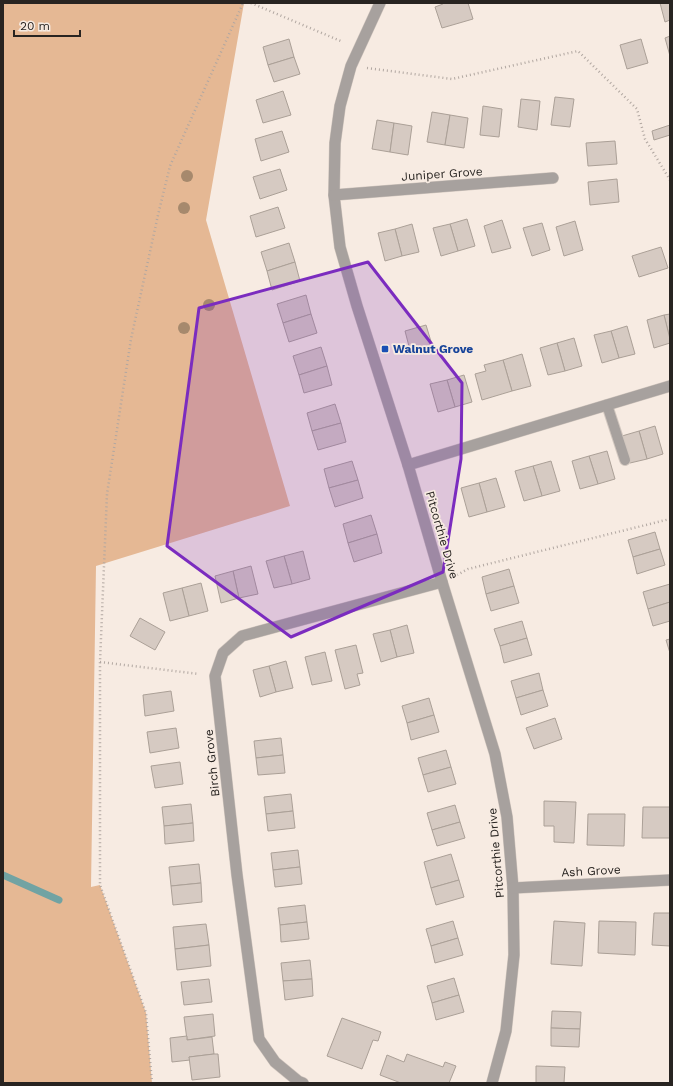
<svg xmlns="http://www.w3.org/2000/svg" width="673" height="1086" font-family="'Work Sans',sans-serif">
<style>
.green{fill:#e5b894}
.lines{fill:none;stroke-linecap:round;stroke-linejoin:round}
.stream{stroke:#71a3a3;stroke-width:7}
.building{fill:#d6cac2;stroke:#aba097}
.service-casing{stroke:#d2c7bf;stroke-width:12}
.minor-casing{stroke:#d2c7bf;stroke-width:12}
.path{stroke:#b1a7a1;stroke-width:2.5;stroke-dasharray:1 3;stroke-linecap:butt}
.service{stroke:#a7a19e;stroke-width:10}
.minor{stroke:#a7a19e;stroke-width:11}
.tree{fill:#a6896d}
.marked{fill:#7b2cbf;fill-opacity:0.2;stroke:#7b2cbf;stroke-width:3;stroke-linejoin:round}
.transit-dot{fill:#1a4fb4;stroke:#f7ebe2;stroke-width:1.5}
.labels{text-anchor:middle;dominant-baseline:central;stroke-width:3.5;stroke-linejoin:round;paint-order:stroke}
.street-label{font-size:12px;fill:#282421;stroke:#f7ebe2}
.transit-label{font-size:12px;font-weight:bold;fill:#164399;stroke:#f7ebe2;text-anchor:start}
</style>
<rect width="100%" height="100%" fill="#f7ebe2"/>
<polygon class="green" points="3,3 244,3 206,220 290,506 96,566 91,887 100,885 146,1013 152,1083 3,1083"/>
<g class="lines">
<polyline class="stream" points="3,875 59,900"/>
</g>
<g class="building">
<polygon points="443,3 468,3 473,19 442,28 435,7 443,4"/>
<polygon points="660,3 670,3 670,20 665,22"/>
<polygon points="670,36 670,56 665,38"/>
<polygon points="289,39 294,57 268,65 263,47"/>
<polygon points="641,39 648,63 627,69 620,45"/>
<polygon points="294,57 300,74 274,82 268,65"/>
<polygon points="283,91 291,115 263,123 256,100"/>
<polygon points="555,97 574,99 570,127 551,125"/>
<polygon points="521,99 540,101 537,130 518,127"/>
<polygon points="483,106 502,109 499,137 480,135"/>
<polygon points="432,112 450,115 445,145 427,142"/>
<polygon points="450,115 468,118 464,148 445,145"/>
<polygon points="377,120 394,123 390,152 372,149"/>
<polygon points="394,123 412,126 408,155 390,152"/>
<polygon points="670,125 670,135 654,140 652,131"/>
<polygon points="282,131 289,152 261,161 255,139"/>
<polygon points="615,141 617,164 588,166 586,143"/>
<polygon points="280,169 287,190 260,199 253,177"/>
<polygon points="617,179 619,202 590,205 588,182"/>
<polygon points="278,207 285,228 256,237 250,216"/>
<polygon points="467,219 475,246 458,251 450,224"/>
<polygon points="502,220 511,248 492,253 484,226"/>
<polygon points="575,221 583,250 564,256 556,227"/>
<polygon points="542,223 550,250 532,256 523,228"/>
<polygon points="412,224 419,252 402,256 395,229"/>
<polygon points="450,224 458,251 441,256 433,228"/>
<polygon points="395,229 402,256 385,261 378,233"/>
<polygon points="289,243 295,262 267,271 261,252"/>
<polygon points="661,247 668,268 639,277 632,256"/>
<polygon points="295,262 300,281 272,290 267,271"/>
<polygon points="306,295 311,314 283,323 277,304"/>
<polygon points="311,314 317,333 289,342 283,323"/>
<polygon points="670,314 670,339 664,315"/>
<polygon points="664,315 670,339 670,343 654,348 647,320"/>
<polygon points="426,325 433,348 411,354 405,331"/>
<polygon points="627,326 635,354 619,358 611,331"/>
<polygon points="611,331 619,358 602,363 594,335"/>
<polygon points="574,338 582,366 565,371 557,343"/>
<polygon points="557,343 565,371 548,375 540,348"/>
<polygon points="321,347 327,366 299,375 293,356"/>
<polygon points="522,354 531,386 512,391 503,360"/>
<polygon points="503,360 512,391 482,400 475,374 486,371 484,365"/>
<polygon points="327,366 332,385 304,393 299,375"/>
<polygon points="464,375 472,402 455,407 447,380"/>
<polygon points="447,380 455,407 438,412 430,384"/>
<polygon points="335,404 341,423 312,431 307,413"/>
<polygon points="341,423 346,442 318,450 312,431"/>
<polygon points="655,426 663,454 647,459 639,431"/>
<polygon points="639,431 647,459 630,463 622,436"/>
<polygon points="607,451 615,479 598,484 589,456"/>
<polygon points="589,456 598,484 580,489 572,461"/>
<polygon points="352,461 358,480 329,488 324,469"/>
<polygon points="551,461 560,491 542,496 533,466"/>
<polygon points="533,466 542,496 524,501 515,471"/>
<polygon points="496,478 505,507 487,512 479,483"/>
<polygon points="358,480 363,498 335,507 329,488"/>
<polygon points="479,483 487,512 469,517 461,488"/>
<polygon points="371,515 377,534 348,543 343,524"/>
<polygon points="655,532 660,549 633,557 628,540"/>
<polygon points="377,534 382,553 354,562 348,543"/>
<polygon points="660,549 665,565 637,574 633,557"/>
<polygon points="303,551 310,579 292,584 284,556"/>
<polygon points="284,556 292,584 274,588 266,561"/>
<polygon points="251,566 258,594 239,598 233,571"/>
<polygon points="509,569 514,586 486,594 482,577"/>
<polygon points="233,571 239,598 221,603 215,576"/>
<polygon points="201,583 208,611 189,616 182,588"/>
<polygon points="670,584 670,602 648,609 643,592"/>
<polygon points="514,586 519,603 491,611 486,594"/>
<polygon points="182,588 189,616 170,621 163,593"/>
<polygon points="670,602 670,621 653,626 648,609"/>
<polygon points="140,618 165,632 155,650 130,636"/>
<polygon points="522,621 527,638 500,646 494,629"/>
<polygon points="407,625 414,653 397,657 390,630"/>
<polygon points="390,630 397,657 381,662 373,634"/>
<polygon points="527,638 532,655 504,663 500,646"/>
<polygon points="670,639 670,653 666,640"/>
<polygon points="356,645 363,673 357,674 360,685 345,689 335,650"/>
<polygon points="325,652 332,681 312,685 305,657"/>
<polygon points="286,661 293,688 276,692 269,666"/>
<polygon points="269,666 276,692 260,697 253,670"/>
<polygon points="539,673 543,690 516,698 511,681"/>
<polygon points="543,690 548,706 521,715 516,698"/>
<polygon points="171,691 174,711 145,716 143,695"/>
<polygon points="429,698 434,715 407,723 402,706"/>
<polygon points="434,715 439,732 411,740 407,723"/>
<polygon points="555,718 562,739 534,749 526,728"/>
<polygon points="176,728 179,748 150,753 147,732"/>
<polygon points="281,738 283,755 256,758 254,741"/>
<polygon points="446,750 451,767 423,775 418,758"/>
<polygon points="283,755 285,773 258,775 256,758"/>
<polygon points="180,762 183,784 155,788 151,766"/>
<polygon points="451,767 456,784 428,792 423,775"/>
<polygon points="291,794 293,811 266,814 264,797"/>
<polygon points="544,801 576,802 574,843 554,842 554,826 544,826"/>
<polygon points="191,804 193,823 164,826 162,807"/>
<polygon points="455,805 460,822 432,830 427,813"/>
<polygon points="643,807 670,807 670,838 642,838"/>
<polygon points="293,811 295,828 268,831 266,814"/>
<polygon points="588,814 625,814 624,846 587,845"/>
<polygon points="460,822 465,838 437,846 432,830"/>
<polygon points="193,823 194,841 165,844 164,826"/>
<polygon points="298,850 300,867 273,870 271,853"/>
<polygon points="451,854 459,880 431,888 424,862"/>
<polygon points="199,864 201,883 171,886 169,867"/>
<polygon points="300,867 302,884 275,887 273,870"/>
<polygon points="459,880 464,897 436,905 431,888"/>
<polygon points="201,883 202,902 173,905 171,886"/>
<polygon points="305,905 307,922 280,925 278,908"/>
<polygon points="654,913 670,913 670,946 652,945"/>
<polygon points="453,921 458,938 431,946 426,929"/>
<polygon points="554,921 585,923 582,966 551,964"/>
<polygon points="599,921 636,922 635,955 598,953"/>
<polygon points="307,922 309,939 281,942 280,925"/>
<polygon points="206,924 209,945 175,949 173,927"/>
<polygon points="458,938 463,955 435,963 431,946"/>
<polygon points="209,945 211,966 177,970 175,949"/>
<polygon points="310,960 312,979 283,981 281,963"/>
<polygon points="454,978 459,995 432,1003 427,986"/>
<polygon points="209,979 212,1002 184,1005 181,982"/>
<polygon points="312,979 313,996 285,1000 283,981"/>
<polygon points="459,995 464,1012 436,1020 432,1003"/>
<polygon points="552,1011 581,1012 580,1029 551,1028"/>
<polygon points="213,1014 215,1036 187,1040 184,1017"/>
<polygon points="342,1018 381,1032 378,1041 373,1040 362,1069 327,1056"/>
<polygon points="551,1028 580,1029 579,1047 551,1046"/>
<polygon points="187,1036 187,1040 212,1037 214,1054 189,1057 190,1060 172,1062 170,1038"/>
<polygon points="214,1054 218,1054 220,1077 192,1080 189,1057"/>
<polygon points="407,1054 443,1067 445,1062 456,1066 449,1083 401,1083 380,1075 387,1055 404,1062"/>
<polygon points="536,1066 565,1067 564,1083 536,1083"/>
</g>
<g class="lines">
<defs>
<polyline id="service" points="607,405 625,460"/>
<g id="minor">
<polyline points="380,3 351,66 340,106 335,143 334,195 340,247 357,306 408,465 442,582 495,754 507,817 513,888 514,955 506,1031 492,1083"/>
<polyline points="334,195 553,178"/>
<polyline points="408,465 670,386"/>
<polyline points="513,888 670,880"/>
<polyline points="303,1083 298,1081 275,1062 259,1039 237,875 215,676 223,653 242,636 442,582"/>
</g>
</defs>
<use href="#service" class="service-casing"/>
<use href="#minor" class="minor-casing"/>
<g class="path">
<polyline points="251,3 343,42"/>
<polyline points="367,68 452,79 578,51 637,109 645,139 670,180"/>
<polyline points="457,575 468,569 670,519"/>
<polyline points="100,662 199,674"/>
<polyline points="152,1083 146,1013 100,885 100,662 107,494 131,339 158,215 170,166 243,3"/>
</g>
<use href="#service" class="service"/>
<use href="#minor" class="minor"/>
</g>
<g class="tree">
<circle cx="187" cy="176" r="6"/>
<circle cx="184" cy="208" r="6"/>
<circle cx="209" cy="305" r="6"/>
<circle cx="184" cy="328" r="6"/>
</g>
<path class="marked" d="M368,262L462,383L461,459L443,572L291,637L167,546L199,308Z"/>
<rect class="transit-dot" x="381" y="345" width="8" height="8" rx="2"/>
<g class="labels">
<g class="street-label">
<text transform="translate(442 174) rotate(-4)">Juniper Grove</text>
<text transform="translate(442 535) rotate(74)">Pitcorthie Drive</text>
<text transform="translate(212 763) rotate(-96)">Birch Grove</text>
<text transform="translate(496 853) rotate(-95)">Pitcorthie Drive</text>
<text transform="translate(591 871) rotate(-3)">Ash Grove</text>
</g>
<g class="transit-label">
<text x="393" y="349">Walnut Grove</text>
</g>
</g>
<rect width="673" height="1086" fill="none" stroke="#282421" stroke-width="8"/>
<path d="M14 30v6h66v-6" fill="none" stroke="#282421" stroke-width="2"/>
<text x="20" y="30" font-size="12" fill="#282421" stroke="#f7ebe2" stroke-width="3" paint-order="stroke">20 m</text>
</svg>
